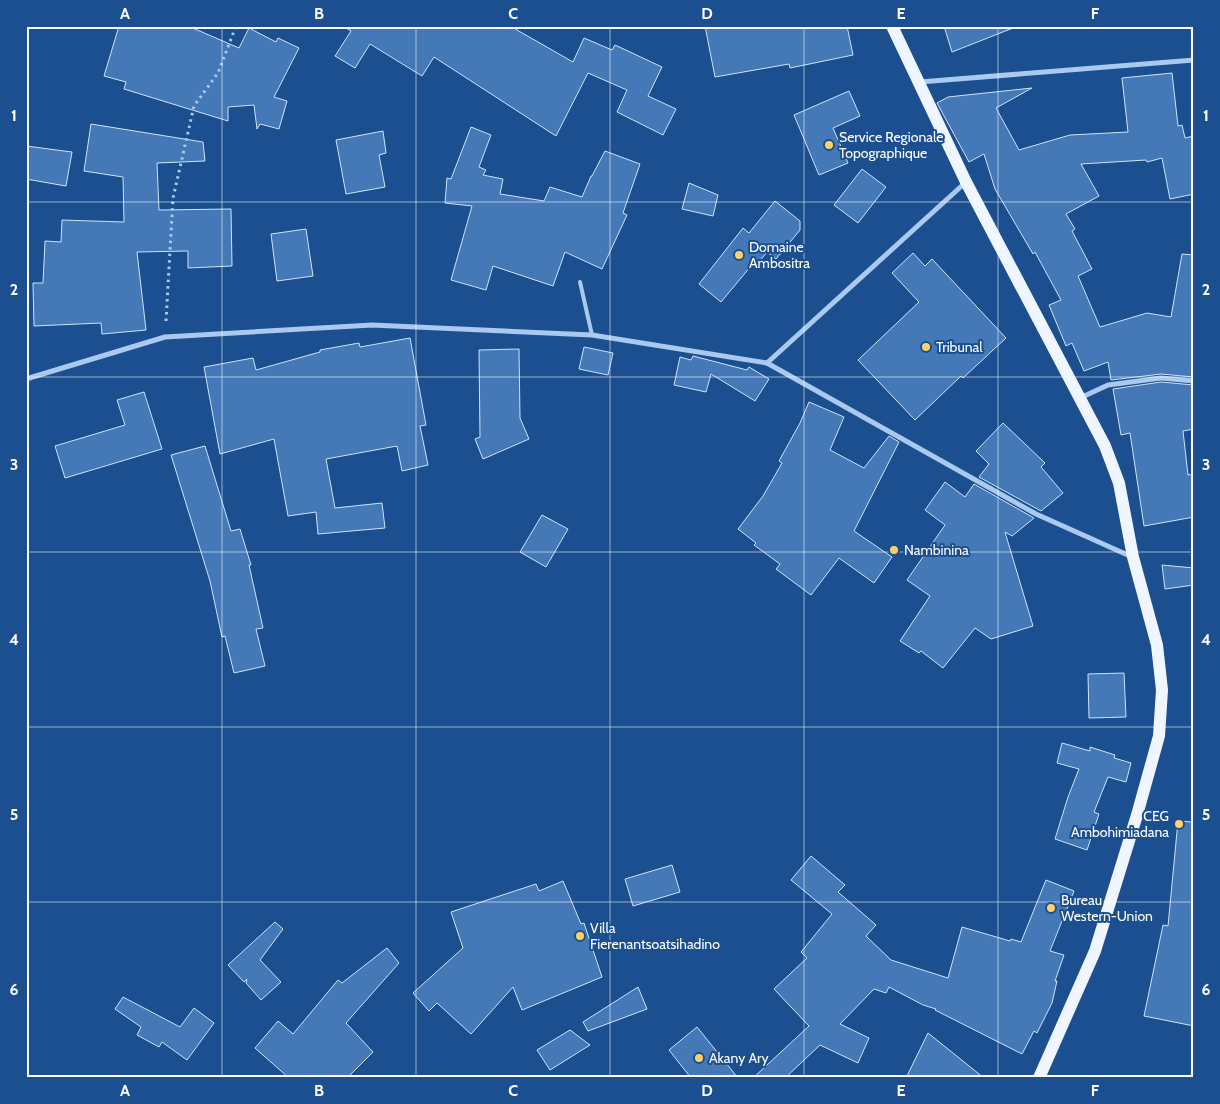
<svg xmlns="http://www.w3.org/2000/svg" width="1220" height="1104" font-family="Cabin,sans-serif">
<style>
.building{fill:#4478b7;stroke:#cfe3fa}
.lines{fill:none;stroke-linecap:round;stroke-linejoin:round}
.path{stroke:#a9c9ee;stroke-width:3;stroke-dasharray:2.5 4;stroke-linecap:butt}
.lane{stroke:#a9c9ee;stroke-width:4}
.street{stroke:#a9c9ee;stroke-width:5}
.primary{stroke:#f0f6ff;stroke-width:12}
.grid{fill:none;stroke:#fff;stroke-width:1;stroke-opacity:0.55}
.poi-dot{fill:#ffd166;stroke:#1b4f8f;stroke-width:2}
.labels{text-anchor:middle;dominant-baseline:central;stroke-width:4;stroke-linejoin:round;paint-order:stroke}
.poi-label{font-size:14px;fill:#fff;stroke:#1b4f8f;text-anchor:start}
.neatline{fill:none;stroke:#fff;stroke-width:2}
.grid-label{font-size:16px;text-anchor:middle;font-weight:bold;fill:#fff}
</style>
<rect width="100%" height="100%" fill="#1b4f8f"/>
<g class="building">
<polygon points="119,26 188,26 239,48 249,28 276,42 278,38 299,48 274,97 287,101 279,129 260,124 257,129 254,105 228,107 228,121 124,89 126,82 104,76"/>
<polygon points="343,26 510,26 573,62 584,38 612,50 615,45 662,67 648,96 676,109 663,135 617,112 627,90 588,73 556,136 434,57 422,76 370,44 355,68 335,56 351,31"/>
<polygon points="705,26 847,26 853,55 790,68 789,64 715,77"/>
<polygon points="944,26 1012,26 1013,28 952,52"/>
<polygon points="1172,73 1178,126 1182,125 1185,138 1194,136 1194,194 1170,199 1162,158 1147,162 1146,160 1081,164 1099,196 1066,214 1075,229 1072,231 1092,269 1078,276 1100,327 1147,313 1171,317 1182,254 1194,255 1194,377 1161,374 1111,380 1108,362 1084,371 1072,343 1066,346 1049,305 1061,300 1035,252 1033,254 995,189 984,154 969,162 937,103 948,97 1032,88 996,108 1019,150 1070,135 1128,132 1122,78"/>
<polygon points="849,91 860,116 833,128 848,163 819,175 794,115"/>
<polygon points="91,124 203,142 205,161 157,163 159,210 231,209 232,266 188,268 188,251 137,252 146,330 102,334 101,323 34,326 33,283 43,283 45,241 61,242 62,220 124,222 123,177 84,171"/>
<polygon points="471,127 491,135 479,167 486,170 483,175 503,179 500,194 544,201 550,187 582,197 591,176 592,176 605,151 640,164 623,213 627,215 602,269 565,252 553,286 493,266 486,290 451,280 472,206 445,203 447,178 451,179"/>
<polygon points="383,131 386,153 379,155 385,187 346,194 336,140"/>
<polygon points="26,146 72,152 66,186 26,179"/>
<polygon points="862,169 886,187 858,223 834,205"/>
<polygon points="689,183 718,195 713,216 682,209"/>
<polygon points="775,201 800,221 800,230 776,259 767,252 759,262 756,260 721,302 699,284 743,228 749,233"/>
<polygon points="306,229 313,276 277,281 271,234"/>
<polygon points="913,253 925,266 932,259 1006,338 963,378 961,376 915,420 858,360 919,302 892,273"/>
<polygon points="410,338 426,425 420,426 428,465 402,471 397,446 326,459 335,508 382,503 385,528 318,534 316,512 288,516 274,439 220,454 204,367 253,358 256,370 320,352 320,350 359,343 360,347"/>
<polygon points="584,347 613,353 608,375 579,369"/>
<polygon points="519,349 520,418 529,439 483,459 475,439 480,437 479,350"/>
<polygon points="693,356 747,370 749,367 769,379 755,401 711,374 706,392 674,385 680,357 691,360"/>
<polygon points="1161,382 1194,385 1194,429 1183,431 1188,475 1194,474 1194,517 1144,526 1130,433 1121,435 1113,389"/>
<polygon points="144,392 162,449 65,478 55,446 125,425 117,400"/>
<polygon points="809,402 844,417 830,450 864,468 889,436 899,442 854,531 892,557 874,583 839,558 811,595 776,569 780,564 754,545 756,543 738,529 763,496 782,463 779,461 800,423"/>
<polygon points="1003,423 1045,463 1041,467 1063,493 1041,511 979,477 989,464 976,451"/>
<polygon points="205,446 231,531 240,529 251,565 249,565 263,628 256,629 265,666 234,673 225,636 222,637 210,581 171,455"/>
<polygon points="945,482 965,497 974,484 1034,518 1012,536 1005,532 1033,626 991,639 975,628 943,668 921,651 919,653 900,641 930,596 907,580 945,525 925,510"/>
<polygon points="542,515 568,529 546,567 520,552"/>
<polygon points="1162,565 1194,568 1194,585 1165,589"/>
<polygon points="1124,673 1126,717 1089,718 1088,674"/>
<polygon points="1062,743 1090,751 1090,747 1115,755 1114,758 1131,763 1126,782 1108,777 1094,812 1099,814 1087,850 1055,839 1068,797 1079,769 1057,763"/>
<polygon points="1178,821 1194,822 1194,1026 1144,1016 1163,925 1168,926"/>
<polygon points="811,856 845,885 838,892 876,925 866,936 891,960 948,978 962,927 1010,941 1011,939 1021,942 1046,880 1074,891 1050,951 1064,955 1055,981 1057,981 1052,1003 1037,1033 1034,1031 1022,1054 935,1010 936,1009 923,1005 889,987 886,993 874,989 840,1024 869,1038 858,1063 820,1045 785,1078 753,1078 809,1026 774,989 807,958 801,952 832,914 791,880"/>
<polygon points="672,865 680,892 633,906 625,879"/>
<polygon points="563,881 581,924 584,923 602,977 522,1010 513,987 471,1034 437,1003 429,1011 413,993 463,948 451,912 536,884 539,891"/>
<polygon points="275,922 283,929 260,960 281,982 261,1000 246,983 247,979 244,982 228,965"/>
<polygon points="387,948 399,963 346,1023 373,1052 347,1078 289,1078 255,1048 278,1021 293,1034 338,980 342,983"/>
<polygon points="638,987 647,1009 588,1031 583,1022"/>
<polygon points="123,997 180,1027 194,1008 214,1023 187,1060 162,1042 159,1047 137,1035 141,1027 115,1009"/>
<polygon points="697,1027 738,1078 691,1078 669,1050"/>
<polygon points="570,1030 590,1045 550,1070 537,1050"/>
<polygon points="928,1033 984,1078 906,1078"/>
</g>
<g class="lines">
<polyline class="path" points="166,321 173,198 194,106 218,73 236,26"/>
<polyline class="lane" points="580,282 592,335"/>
<g class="street">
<polyline points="920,82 1194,60"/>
<polyline points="767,363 966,182"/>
<polyline points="26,379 165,337 372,325 592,335 767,363 1036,514 1130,556"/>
<polyline points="1080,398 1108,385 1161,378 1194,381"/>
</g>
<polyline class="primary" points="892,26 966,182 1105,446 1119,483 1133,557 1157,645 1162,690 1159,736 1137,815 1095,951 1039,1078"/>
</g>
<path class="grid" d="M222,26V1078M416,26V1078M610,26V1078M804,26V1078M998,26V1078M26,202H1194M26,377H1194M26,552H1194M26,727H1194M26,902H1194"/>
<g class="poi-dot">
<circle cx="829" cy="145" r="5"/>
<circle cx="739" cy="255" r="5"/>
<circle cx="926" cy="347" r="5"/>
<circle cx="894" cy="550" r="5"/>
<circle cx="1179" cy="824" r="5"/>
<circle cx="1051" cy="908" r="5"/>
<circle cx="580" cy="936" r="5"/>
<circle cx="699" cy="1058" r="5"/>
</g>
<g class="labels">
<g class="poi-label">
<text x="839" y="137">Service Regionale<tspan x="839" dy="16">Topographique</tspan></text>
<text x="749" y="247">Domaine<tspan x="749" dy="16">Ambositra</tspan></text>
<text x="936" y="347">Tribunal</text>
<text x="904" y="550">Nambinina</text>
<text x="1169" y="816" text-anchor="end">CEG<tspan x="1169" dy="16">Ambohimiadana</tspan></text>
<text x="1061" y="900">Bureau<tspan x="1061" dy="16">Western-Union</tspan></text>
<text x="590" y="928">Villa<tspan x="590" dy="16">Fierenantsoatsihadino</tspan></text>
<text x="709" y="1058">Akany Ary</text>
</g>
</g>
<rect width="1220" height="1104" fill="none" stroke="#1b4f8f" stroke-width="55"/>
<rect x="28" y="28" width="1164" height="1048" class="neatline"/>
<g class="grid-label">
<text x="125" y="19">A</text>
<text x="319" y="19">B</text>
<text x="513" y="19">C</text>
<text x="707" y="19">D</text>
<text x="901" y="19">E</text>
<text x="1095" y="19">F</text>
<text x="14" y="121">1</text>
<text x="1206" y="121">1</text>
<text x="14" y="295">2</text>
<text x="1206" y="295">2</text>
<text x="14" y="470">3</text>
<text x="1206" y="470">3</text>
<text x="14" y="645">4</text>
<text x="1206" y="645">4</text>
<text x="14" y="820">5</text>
<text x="1206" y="820">5</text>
<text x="14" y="995">6</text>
<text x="1206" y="995">6</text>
<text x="125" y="1096">A</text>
<text x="319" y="1096">B</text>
<text x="513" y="1096">C</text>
<text x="707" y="1096">D</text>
<text x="901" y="1096">E</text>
<text x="1095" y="1096">F</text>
</g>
</svg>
